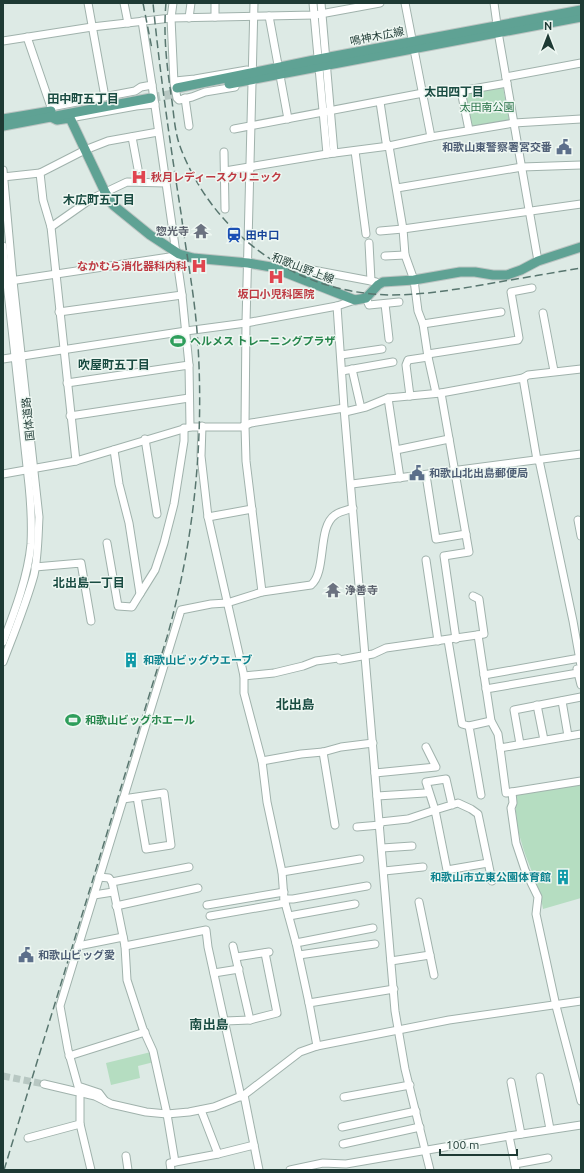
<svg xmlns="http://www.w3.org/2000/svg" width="584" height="1173" font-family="Ubuntu,'Noto Sans JP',sans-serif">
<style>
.green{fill:#b5ddc1}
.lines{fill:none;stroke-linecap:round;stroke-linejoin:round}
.minor-tunnel{stroke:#b7c7c2;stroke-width:7;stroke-dasharray:7 3.5;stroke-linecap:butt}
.major-tunnel{stroke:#b7c7c2;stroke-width:9;stroke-dasharray:9 4.5;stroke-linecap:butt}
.minor-casing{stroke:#a0b2ac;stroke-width:9}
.major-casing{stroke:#bcc4c2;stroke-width:11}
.minor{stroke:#fff;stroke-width:7}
.major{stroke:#5fa294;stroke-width:9}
.rail{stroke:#58766f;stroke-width:1.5;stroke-dasharray:8 4;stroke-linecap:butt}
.labels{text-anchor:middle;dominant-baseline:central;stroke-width:3;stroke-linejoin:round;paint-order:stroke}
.street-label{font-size:11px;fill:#1e3a34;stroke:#eef7f2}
.park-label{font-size:11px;fill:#277247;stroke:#eef7f2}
.service-label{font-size:11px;font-weight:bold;fill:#4e5e75;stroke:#eef7f2;text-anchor:start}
.health-label{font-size:11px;font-weight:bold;fill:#be3a42;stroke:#eef7f2;text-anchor:start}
.worship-label{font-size:11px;font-weight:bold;fill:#5b616d;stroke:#eef7f2;text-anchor:end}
.transit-label{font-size:11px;font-weight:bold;fill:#164399;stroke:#eef7f2;text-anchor:start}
.leisure-label{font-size:11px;font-weight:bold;fill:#27864d;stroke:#eef7f2;text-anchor:start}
.culture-label{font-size:11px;font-weight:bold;fill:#0d838f;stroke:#eef7f2;text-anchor:start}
.neighbourhood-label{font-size:12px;font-weight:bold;fill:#1a4c42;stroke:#eef7f2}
.quarter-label{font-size:13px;font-weight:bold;fill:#1a4c42;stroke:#eef7f2}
</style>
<rect width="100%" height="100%" fill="#ddeae5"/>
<g class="green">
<polygon points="503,87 509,119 507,121 471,127 463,93"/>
<path d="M581,783V898L543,909C540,885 527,864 521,841C516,826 516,810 515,794Z"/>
<polygon points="151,1052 154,1062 138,1066 140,1078 111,1085 106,1063"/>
</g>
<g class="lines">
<polyline class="minor-tunnel" points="3,1076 44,1084"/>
<polyline class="major-tunnel" points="151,98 179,93"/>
<defs>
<g id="minor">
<polyline points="88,3 105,97"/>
<polyline points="124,3 128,23"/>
<polyline points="173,3 171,18 174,83 177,98 179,100 192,97 205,92 235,87"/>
<polyline points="254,3 246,323 245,426 246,461 262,592"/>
<polyline points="313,3 327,154"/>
<polyline points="321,3 334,153"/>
<polyline points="405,3 431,137"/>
<polyline points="494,3 498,32 538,261"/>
<polyline points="269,16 288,119"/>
<polyline points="215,17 215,3"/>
<polyline points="189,18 191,3"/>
<polyline points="27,37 51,107"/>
<polyline points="3,41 92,27 171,18 315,15 380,3"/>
<polyline points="506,77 581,63"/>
<polyline points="175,81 195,79 247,70"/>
<polyline points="152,85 166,183"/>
<polyline points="185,98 189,126"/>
<polyline points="380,102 386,142 389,146 403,229 405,255 414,280 418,311 423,324 428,357 436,393"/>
<polyline points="51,111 51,107 135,91 141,87 152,85 142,21"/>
<polyline points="70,118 136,106 155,104"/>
<polyline points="234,129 423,93"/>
<polyline points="469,130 461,91 507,83"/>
<polyline points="132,137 138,169"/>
<polyline points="355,151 366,234"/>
<polyline points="224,152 225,209"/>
<path d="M3,170L13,281L39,517C38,536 38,556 34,575C26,604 14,633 3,662"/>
<polyline points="225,171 327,154 389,146 431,137 514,123 581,119"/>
<polyline points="3,177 40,173"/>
<polyline points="397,188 522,167 581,165"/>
<polyline points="51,227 91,199 127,182 166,183 182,295 59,312"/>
<polyline points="380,231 403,229 581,204"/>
<polyline points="369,243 371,281"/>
<path d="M3,246L29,485C31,505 32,524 31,544C28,576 15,611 3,642"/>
<polyline points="385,256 405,255"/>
<polyline points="302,268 371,281 376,282 378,285"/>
<polyline points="10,281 176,256 179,254"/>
<polyline points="182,295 189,365"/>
<polyline points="366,298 369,305 399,302"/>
<polyline points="385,304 389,339"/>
<polyline points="337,306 344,408 395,1011 405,1069 430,1170"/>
<polyline points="543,313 554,371"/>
<polyline points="423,324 501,312"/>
<polyline points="428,354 518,340 519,338 511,292 532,288"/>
<polyline points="341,355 382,349"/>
<polyline points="3,359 186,331 246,323 337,306 355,300"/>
<polyline points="352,369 360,404"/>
<polyline points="342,371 393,362"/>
<polyline points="523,378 537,460"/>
<polyline points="67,383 189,365 190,427"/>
<polyline points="441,393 469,552 444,556 456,639"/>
<polyline points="410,396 406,365 408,360 428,357"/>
<polyline points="388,398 400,478"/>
<polyline points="345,412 366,407 388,398 441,393 523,378 528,375 581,369"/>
<polyline points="70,416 189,398"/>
<polyline points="202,426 201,456 208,517 244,676 244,693 262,761 267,802 282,872 284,899 296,943 309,1003"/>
<polyline points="145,439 157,514"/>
<polyline points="114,450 119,484 129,523 140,594 155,570 164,543 174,504 184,441 184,428"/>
<polyline points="396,450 449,439"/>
<polyline points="539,460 573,621 581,666"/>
<polyline points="76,461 51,227 43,200 40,173 85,150 108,141 158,132"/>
<polyline points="3,474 76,461 190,427 241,427 251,423 344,408"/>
<polyline points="426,475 436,539 466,534"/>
<polyline points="352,484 581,454"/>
<polyline points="208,517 252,509"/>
<polyline points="578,520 581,536"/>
<polyline points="107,543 118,606 132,607 140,594"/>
<polyline points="426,560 438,641"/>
<polyline points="35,567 81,563 91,621"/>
<polyline points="478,635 491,721 498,734 500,748 581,734"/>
<polyline points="448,640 462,724 469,726"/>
<polyline points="340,660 373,654 386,648 484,634 479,599 473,596"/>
<polyline points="577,669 581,685"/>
<polyline points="484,675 580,658"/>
<polyline points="244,676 274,673 303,666 316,661 338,658"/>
<polyline points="486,689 578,673"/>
<polyline points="562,701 568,736"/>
<polyline points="537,705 544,740"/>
<polyline points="520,744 514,710 581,697"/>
<polyline points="500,748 506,793 512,792 513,803 511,808 516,843 525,870 538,897 536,914 556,1006 581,1101"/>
<polyline points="323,752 335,825"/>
<polyline points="262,761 301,754 323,752 341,747 373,743"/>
<polyline points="375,773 436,767 426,747"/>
<polyline points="512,792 581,781"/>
<polyline points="481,795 469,726 491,721"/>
<polyline points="377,796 425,793"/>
<polyline points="123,799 164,793 171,845 146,849 137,797"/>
<polyline points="452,805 446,779 426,782 435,810 458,803 471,809 478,814 492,881"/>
<polyline points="380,822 408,819 435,810 447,870 488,863"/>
<polyline points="357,827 380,825"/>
<polyline points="382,848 412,846"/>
<polyline points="384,871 423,867"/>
<polyline points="282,872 360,859"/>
<polyline points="99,877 109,878 112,882 189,867"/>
<polyline points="112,882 125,946 127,980 143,1029 153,1051 167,1114 175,1162"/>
<polyline points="94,895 113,892"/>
<polyline points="284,899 293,899 367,886"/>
<polyline points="419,902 434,975"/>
<polyline points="207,905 284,892"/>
<polyline points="116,906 198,888"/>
<polyline points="210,916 285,903"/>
<polyline points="289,916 355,904"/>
<polyline points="296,943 373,928"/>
<polyline points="78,946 123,937"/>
<polyline points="125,946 206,930 208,947 241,1097"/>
<polyline points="233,946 250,1020"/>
<polyline points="299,955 375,944"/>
<polyline points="236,957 269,952"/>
<polyline points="391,961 430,955"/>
<polyline points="214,973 239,969"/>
<polyline points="225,1021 250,1020 277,1013 265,953"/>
<polyline points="317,1046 309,1003 394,989"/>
<polyline points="69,1056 145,1032"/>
<polyline points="540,1077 550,1129"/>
<polyline points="511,1082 521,1134"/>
<polyline points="44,1084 95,1096 111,1104 146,1112 167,1114 189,1112 214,1107 244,1095 300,1052 317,1046 449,1020 581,1001"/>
<polyline points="244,1095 259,1170"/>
<polyline points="344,1097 410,1085"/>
<path d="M105,1101L99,1093L78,1086L68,1050L60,1006L181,610L211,604L227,603L262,592L311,585C327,572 317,527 335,515C340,511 348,510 353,508"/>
<polyline points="201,1110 218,1154 254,1145"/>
<polyline points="80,1124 91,1170"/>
<polyline points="342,1127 416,1111"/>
<polyline points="509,1136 516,1170"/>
<polyline points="28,1138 80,1124 80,1097"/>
<polyline points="343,1144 420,1127"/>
<polyline points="126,1156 128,1170"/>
<polyline points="515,1164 548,1158"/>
<polyline points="171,1170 170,1163 218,1154"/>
<polyline points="290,1170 323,1163 346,1164 509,1136 581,1125"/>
</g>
<g id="major">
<polyline points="229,84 581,17"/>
<polyline points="177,88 319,59 581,10"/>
<polyline points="51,117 57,120 70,118 105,192 113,205 150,235 179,254 193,258 248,263 271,267 355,300 366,298 378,285 383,282 414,280 460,272 475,272 493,275 507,275 521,270 538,261 581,247"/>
<polyline points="3,119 51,111"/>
<polyline points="3,126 151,98"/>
</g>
</defs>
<use href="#minor" class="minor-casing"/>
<use href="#major" class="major-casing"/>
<use href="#minor" class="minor"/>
<use href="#major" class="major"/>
<g class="rail">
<polyline points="143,3 152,49"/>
<path d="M166,3C163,35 167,69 172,101C174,117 175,134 181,149C215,236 296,293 390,295C425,295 459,289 493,283C522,278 552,273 581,268"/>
<path d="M4,1170L167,637C195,538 205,434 197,331C194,292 186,252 181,213C170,143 160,74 153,3"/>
</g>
</g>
<defs>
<symbol id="civic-bare" viewBox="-9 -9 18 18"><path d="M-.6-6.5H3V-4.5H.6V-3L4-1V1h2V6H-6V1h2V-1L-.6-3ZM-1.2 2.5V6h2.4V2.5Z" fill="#5c6f8a" stroke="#eef7f2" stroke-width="2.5" paint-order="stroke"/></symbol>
<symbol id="hospital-bare" viewBox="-9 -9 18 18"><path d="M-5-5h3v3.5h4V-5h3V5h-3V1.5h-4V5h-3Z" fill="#e0444e" stroke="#eef7f2" stroke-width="2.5" paint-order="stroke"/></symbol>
<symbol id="temple-bare" viewBox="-9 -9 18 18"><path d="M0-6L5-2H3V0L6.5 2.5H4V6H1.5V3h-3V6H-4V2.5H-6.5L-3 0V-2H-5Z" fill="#6b7280" stroke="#eef7f2" stroke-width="2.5" paint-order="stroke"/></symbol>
<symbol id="station-bare" viewBox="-9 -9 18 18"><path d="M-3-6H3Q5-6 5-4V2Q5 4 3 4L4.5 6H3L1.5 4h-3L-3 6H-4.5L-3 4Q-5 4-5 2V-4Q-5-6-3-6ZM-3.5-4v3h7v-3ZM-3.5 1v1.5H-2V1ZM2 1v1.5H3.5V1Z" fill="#1a4fb4" stroke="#eef7f2" stroke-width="2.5" paint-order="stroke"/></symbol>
<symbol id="stadium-bare" viewBox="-9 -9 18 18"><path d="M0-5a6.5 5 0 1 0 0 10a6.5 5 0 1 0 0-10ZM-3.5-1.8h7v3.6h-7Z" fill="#2e9e5b" stroke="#eef7f2" stroke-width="2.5" paint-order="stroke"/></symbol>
<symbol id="building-bare" viewBox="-9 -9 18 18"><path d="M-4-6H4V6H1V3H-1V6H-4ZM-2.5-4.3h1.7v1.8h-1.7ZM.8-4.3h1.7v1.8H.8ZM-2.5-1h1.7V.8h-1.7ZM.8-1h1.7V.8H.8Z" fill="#0f9aa8" stroke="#eef7f2" stroke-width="2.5" paint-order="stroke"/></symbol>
</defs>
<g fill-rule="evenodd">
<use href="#civic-bare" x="553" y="136" width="22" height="22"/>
<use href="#hospital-bare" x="128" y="166" width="22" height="22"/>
<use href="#temple-bare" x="190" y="220" width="22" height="22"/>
<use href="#station-bare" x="223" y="224" width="22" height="22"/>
<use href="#hospital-bare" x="188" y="255" width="22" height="22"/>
<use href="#hospital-bare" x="265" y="266" width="22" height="22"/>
<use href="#stadium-bare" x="167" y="330" width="22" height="22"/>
<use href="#civic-bare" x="406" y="462" width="22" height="22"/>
<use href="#temple-bare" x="322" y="579" width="22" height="22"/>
<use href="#building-bare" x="120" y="649" width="22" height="22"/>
<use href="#stadium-bare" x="62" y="709" width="22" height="22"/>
<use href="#building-bare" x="552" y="866" width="22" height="22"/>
<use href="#civic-bare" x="15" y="944" width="22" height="22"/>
</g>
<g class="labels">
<g class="street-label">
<text transform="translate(377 36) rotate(-11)">鳴神木広線</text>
<text transform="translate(303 268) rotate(21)">和歌山野上線</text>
<text transform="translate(28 419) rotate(-96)">国体道路</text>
</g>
<g class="park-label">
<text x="487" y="107">太田南公園</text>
</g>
<g class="service-label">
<text x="552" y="147" text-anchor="end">和歌山東警察署宮交番</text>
<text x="429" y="473">和歌山北出島郵便局</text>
<text x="38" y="955">和歌山ビッグ愛</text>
</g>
<g class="health-label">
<text x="151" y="177">秋月レディースクリニック</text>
<text x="187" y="266" text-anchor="end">なかむら消化器科内科</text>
<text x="276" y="294" text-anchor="middle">坂口小児科医院</text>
</g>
<g class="worship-label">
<text x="189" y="231">惣光寺</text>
<text x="345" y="590" text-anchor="start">浄善寺</text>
</g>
<g class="transit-label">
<text x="246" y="235">田中口</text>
</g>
<g class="leisure-label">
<text x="190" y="341">ヘルメス トレーニングプラザ</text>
<text x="85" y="720">和歌山ビッグホエール</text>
</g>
<g class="culture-label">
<text x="143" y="660">和歌山ビッグウエーブ</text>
<text x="551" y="877" text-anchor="end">和歌山市立東公園体育館</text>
</g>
<g class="neighbourhood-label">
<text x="454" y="91">太田四丁目</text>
<text x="83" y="98">田中町五丁目</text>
<text x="99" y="199">木広町五丁目</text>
<text x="114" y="364">吹屋町五丁目</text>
<text x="89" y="582">北出島一丁目</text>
</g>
<g class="quarter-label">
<text x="295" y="704">北出島</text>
<text x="209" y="1024">南出島</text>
</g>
</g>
<rect width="584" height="1173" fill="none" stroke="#1e3a34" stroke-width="8"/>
<g transform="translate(548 36)" stroke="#eef7f2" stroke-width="3" paint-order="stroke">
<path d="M0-3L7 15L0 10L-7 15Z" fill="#1e3a34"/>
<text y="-6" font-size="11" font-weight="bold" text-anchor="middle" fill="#1e3a34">N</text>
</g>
<path d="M440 1149v6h77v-6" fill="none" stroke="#1e3a34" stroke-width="2"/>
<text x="446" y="1149" font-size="12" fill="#1e3a34" stroke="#eef7f2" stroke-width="3" paint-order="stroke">100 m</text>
</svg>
